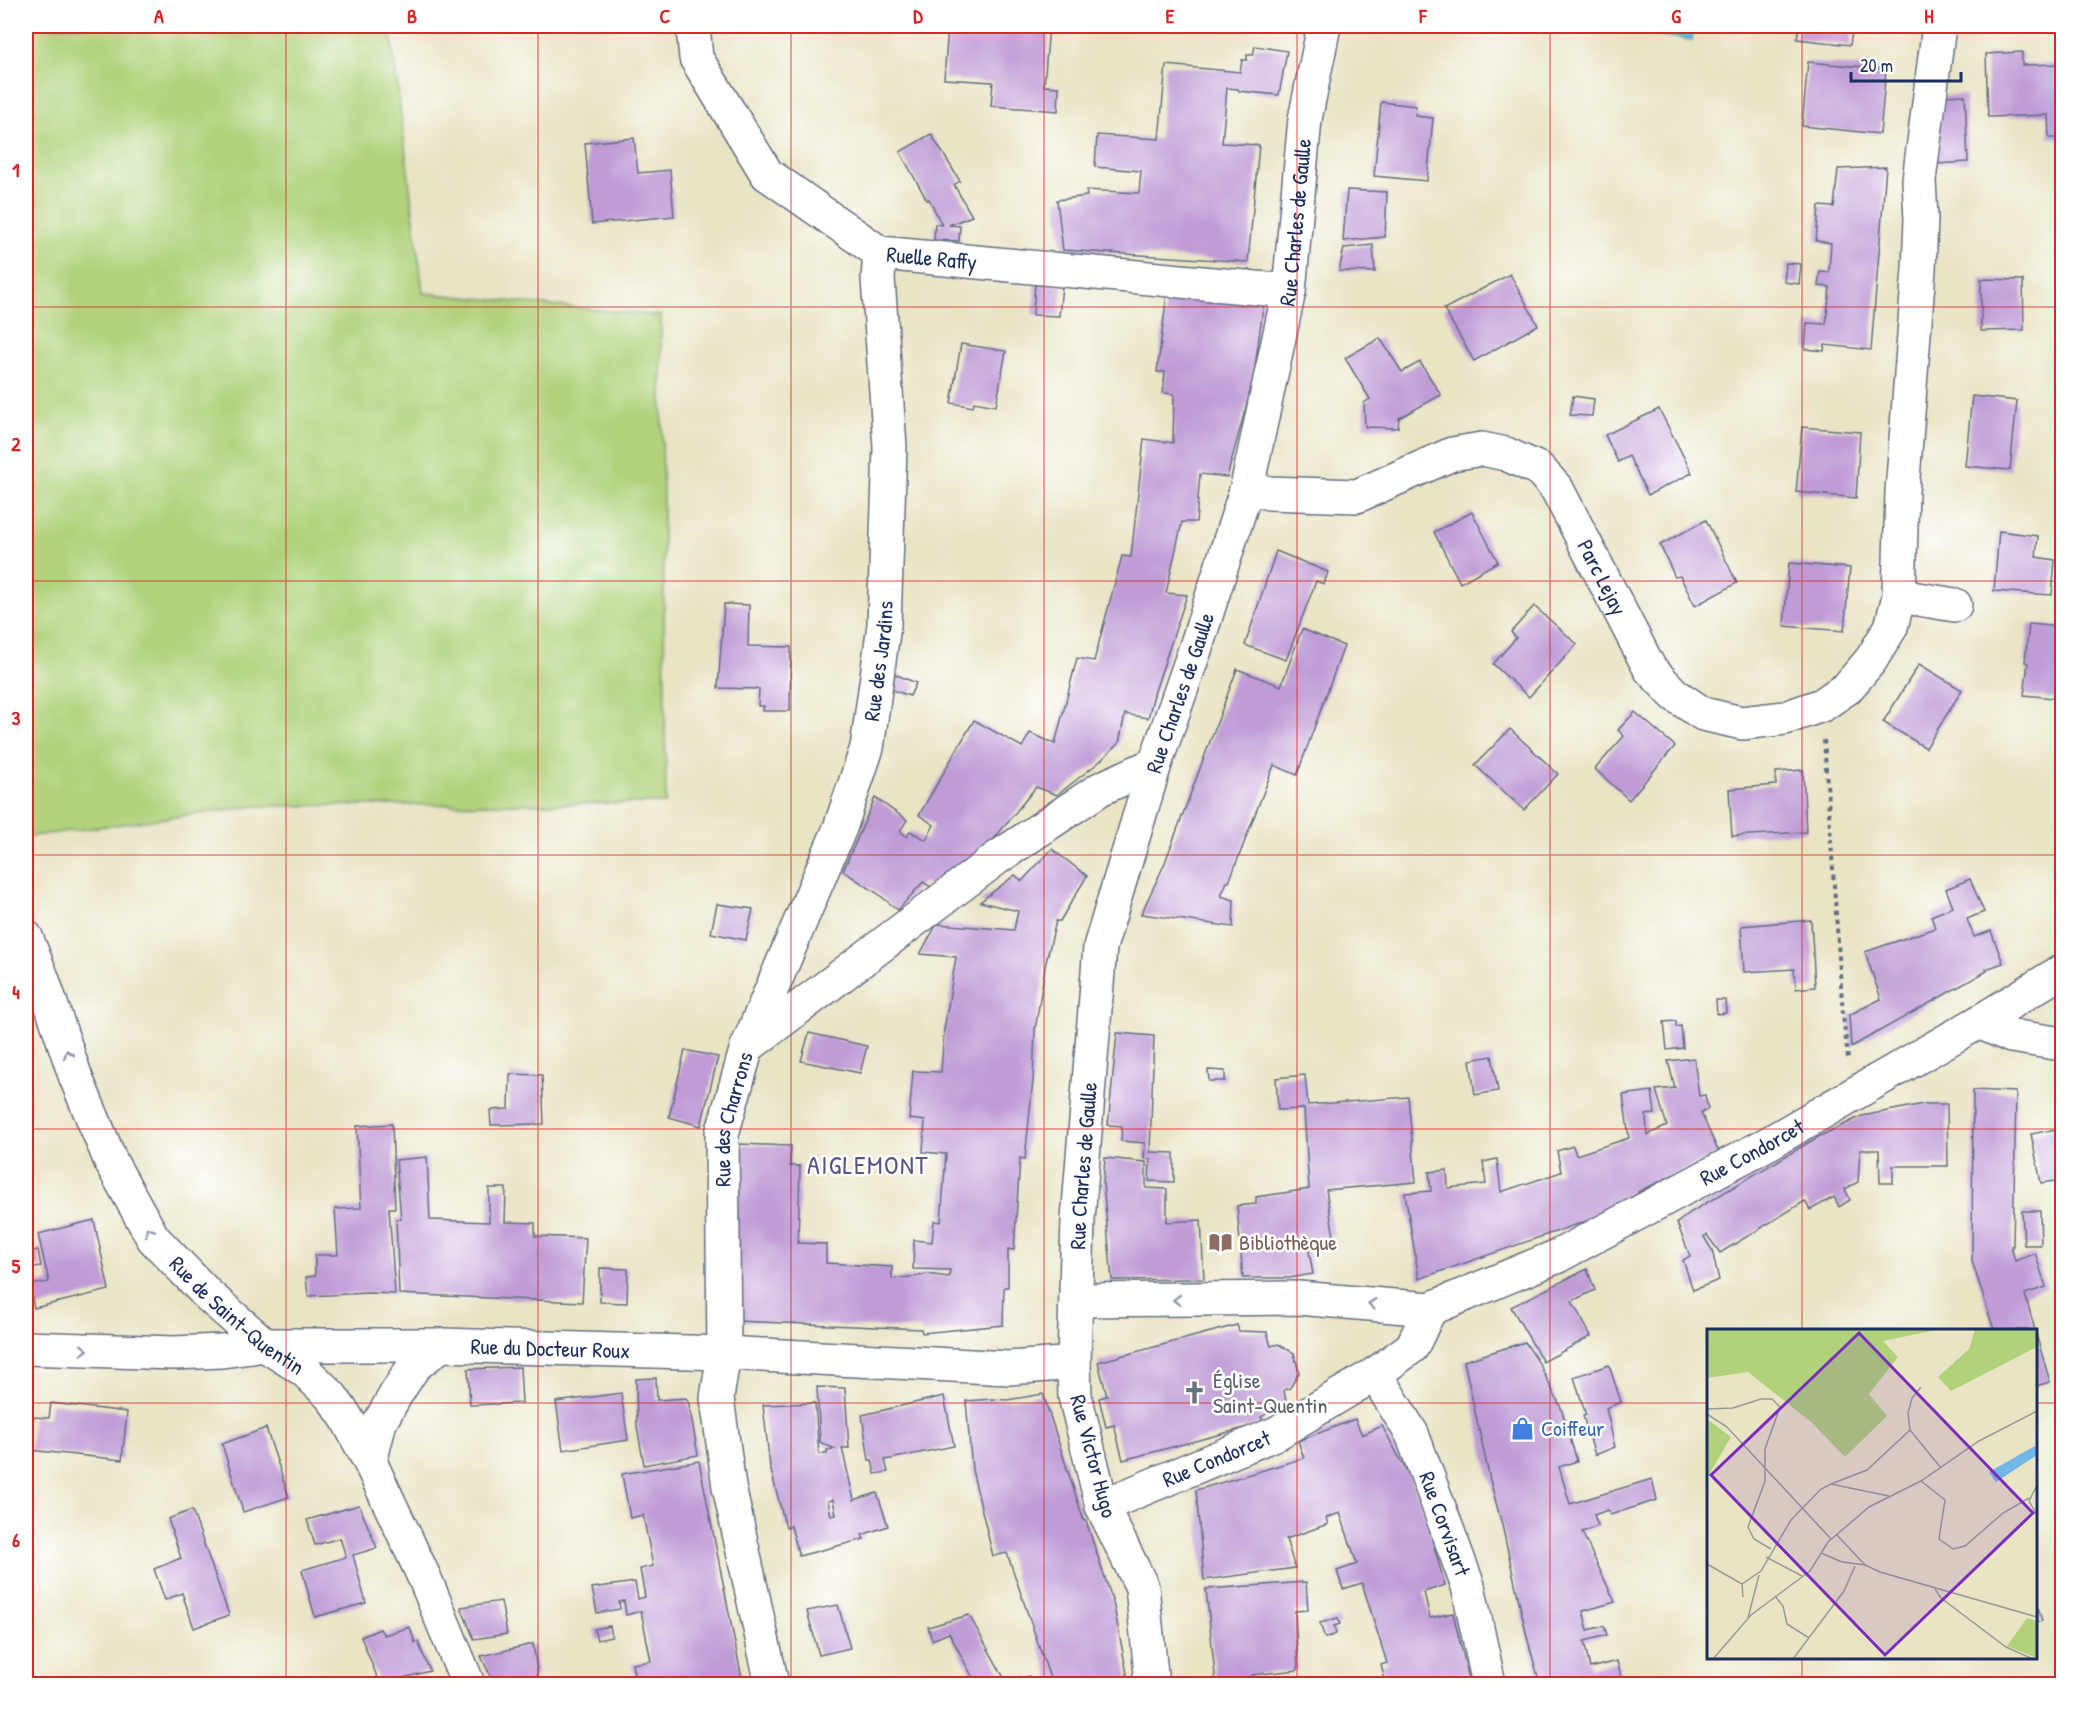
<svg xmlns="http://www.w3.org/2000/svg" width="2088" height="1710" font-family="'Patrick Hand',sans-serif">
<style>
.green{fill:#b0d27a;stroke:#66806c;stroke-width:1.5}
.water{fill:#72b6e8;stroke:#4672a3;stroke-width:1.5}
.building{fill:#c09cd7;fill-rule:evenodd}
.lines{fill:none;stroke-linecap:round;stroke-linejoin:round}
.minor-casing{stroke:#636e82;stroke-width:36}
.path{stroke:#636e82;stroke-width:4;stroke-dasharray:4.5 4.5;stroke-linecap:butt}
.minor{stroke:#fff;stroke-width:33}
.oneway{stroke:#8d97ae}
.grid{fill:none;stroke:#d62828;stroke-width:1.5;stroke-opacity:0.55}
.labels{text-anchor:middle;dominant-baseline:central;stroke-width:5;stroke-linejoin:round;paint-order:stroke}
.street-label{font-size:22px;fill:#1b2f5e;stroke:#fff}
.education-label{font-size:22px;fill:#785e54;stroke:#fff;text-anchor:start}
.worship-label{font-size:22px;fill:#5b616d;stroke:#fff;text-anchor:start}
.shop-label{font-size:22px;fill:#366cbe;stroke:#fff;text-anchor:start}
.quarter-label{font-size:26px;letter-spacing:1.5px;fill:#558;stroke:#fff}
.inset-road{fill:none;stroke:#979c9b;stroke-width:1.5}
.view{fill:#7b2cbf;fill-opacity:0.15;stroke:#7b2cbf;stroke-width:3}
.inset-edge{fill:none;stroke:#1b2f5e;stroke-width:3}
.neatline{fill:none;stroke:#d62828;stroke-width:2}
.grid-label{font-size:20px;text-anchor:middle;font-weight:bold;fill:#d62828}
</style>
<rect width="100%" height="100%" fill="#fff"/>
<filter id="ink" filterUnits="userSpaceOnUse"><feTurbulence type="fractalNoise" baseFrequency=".0167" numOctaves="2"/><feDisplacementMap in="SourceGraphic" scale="12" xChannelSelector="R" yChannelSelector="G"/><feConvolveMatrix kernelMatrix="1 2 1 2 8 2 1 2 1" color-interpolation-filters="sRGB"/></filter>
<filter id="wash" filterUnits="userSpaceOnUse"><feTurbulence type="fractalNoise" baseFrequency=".008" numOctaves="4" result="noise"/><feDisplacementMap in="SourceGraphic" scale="24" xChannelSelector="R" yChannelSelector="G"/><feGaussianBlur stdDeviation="1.35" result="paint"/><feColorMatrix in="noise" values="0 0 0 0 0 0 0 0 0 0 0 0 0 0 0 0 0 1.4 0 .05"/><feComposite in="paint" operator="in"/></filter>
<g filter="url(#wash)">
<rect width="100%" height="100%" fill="#e9e4c4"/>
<polygon class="green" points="26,26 390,26 423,293 661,316 666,803 256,806 26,837"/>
<polygon class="water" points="1594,26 1694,26 1692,40"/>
<g id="blocks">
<g class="building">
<polygon points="948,26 1049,26 1044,86 1059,87 1058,111 991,106 993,82 944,79"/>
<polygon points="1799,26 1853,26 1850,45 1797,39"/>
<polygon points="1255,46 1287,51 1279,95 1239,91 1238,89 1227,88 1222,143 1259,145 1248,262 1063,250 1057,200 1087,196 1086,190 1139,193 1141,171 1095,167 1097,135 1159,139 1166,65 1240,72 1242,60 1247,60 1247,55 1253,55"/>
<polygon points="2022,52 2022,65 2062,64 2062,138 2049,138 2048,115 1988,117 1986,54"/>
<polygon points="1808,62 1886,69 1880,134 1802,126"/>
<polygon points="1965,95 1968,162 1936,164 1943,96"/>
<polygon points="1381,102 1416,106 1415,116 1433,118 1427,181 1374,176"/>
<polygon points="931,134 960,181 954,185 972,216 949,225 960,226 959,241 934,240 935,224 942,225 929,199 927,200 900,152"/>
<polygon points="634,138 638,173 670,170 674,216 592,224 585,143"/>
<polygon points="1886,167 1871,350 1825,345 1824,351 1805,349 1807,323 1826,324 1830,287 1818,286 1820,271 1829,272 1831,243 1816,241 1819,206 1834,207 1838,169"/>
<polygon points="1347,190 1387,192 1385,237 1343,241"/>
<polygon points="1373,245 1375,272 1339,271 1344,248"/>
<polygon points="1786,263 1801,264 1799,284 1784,282"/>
<polygon points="1510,274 1538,325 1474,361 1444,309"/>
<polygon points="1981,279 2023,280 2024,330 1981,331"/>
<polygon points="1035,283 1062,286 1059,316 1033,315"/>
<polygon points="1167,294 1264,301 1253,381 1227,477 1200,474 1196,522 1182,522 1166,593 1187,595 1155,691 1148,718 1125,714 1119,743 1098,763 1057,795 1036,787 982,854 934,889 923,882 898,910 877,893 843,871 875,798 907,820 900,831 907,837 910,831 926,840 934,825 919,815 974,720 1022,747 1030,733 1055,744 1077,658 1094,661 1122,556 1131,557 1144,439 1173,443 1174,394 1163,393 1165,372 1157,372"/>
<polygon points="1380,338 1402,372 1420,362 1441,395 1399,418 1398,428 1365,427 1364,403 1370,399 1345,358"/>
<polygon points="961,344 1006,351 996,406 974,402 973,407 951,403"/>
<polygon points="1573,396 1594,399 1592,416 1570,415"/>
<polygon points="1972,396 2017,401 2010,470 1965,466"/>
<polygon points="1659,409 1692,473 1648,495 1629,456 1618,462 1605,435"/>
<polygon points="1802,427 1860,432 1856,498 1796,492"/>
<polygon points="1472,512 1498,562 1460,583 1434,532"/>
<polygon points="1706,520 1737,583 1695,606 1680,576 1675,577 1660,545"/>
<polygon points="1999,531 2038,536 2036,557 2055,560 2052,595 1994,591"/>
<polygon points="1276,551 1328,572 1324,584 1316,581 1286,660 1245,645"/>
<polygon points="1789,563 1850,568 1844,631 1784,626"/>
<polygon points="724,604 749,605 748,646 791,647 790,711 763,711 764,706 758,706 759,689 718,688"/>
<polygon points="1534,606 1577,644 1529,697 1493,664 1516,638 1511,632"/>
<polygon points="2029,624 2062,627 2062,699 2024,695 2028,663 2025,662"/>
<polygon points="1302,629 1344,646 1297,775 1274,765 1229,882 1227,882 1221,896 1234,900 1233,927 1141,914 1164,865 1237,669 1281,686"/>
<polygon points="1919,664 1962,690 1926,748 1883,722"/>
<polygon points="892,673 916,683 910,696 890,689"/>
<polygon points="1635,712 1675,746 1629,800 1595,769 1624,736 1618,730"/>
<polygon points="1510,729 1558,774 1524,810 1475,765"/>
<polygon points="1803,770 1806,832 1732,836 1729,789 1776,785 1776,772"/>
<polygon points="1052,849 1087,876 1060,921 1056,921 1046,962 1035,1030 1033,1080 1025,1159 1020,1158 1014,1250 1008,1249 1008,1287 1004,1287 1003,1325 922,1333 921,1329 736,1321 731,1228 740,1144 791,1146 790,1166 800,1166 798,1243 826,1244 826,1263 892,1267 892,1279 919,1276 927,1274 949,1277 950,1270 913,1269 914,1240 932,1242 934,1221 941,1222 946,1154 923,1152 925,1121 909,1119 913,1071 941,1072 944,1030 956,957 920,954 937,924 1014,930 1018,911 980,902 1015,875 1022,881"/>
<polygon points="1970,879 1984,912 1967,919 1974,937 1991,931 2003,963 1986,969 1987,971 1851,1047 1849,1015 1881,999 1865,952 1935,928 1931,916 1953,907 1946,889"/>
<polygon points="717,904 753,909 746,940 711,933"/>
<polygon points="1811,920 1815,987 1796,989 1794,969 1744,972 1741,926"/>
<polygon points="1716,1000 1725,1000 1726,1013 1717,1014"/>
<polygon points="1676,1021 1676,1027 1681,1026 1683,1048 1667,1050 1664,1022"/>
<polygon points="809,1033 867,1046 860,1073 801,1061"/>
<polygon points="1117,1033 1154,1036 1150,1152 1174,1153 1174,1182 1149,1181 1150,1159 1144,1159 1145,1143 1121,1141 1122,1126 1108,1125"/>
<polygon points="685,1050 718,1057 701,1126 669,1117"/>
<polygon points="1492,1056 1498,1091 1475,1095 1470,1060"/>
<polygon points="1694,1058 1699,1096 1705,1095 1708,1109 1701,1113 1719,1153 1638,1192 1640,1198 1592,1219 1419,1279 1405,1193 1431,1191 1429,1172 1447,1170 1448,1188 1486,1184 1483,1162 1497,1159 1501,1192 1561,1172 1557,1151 1573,1146 1576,1155 1629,1138 1623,1095 1652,1091 1655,1114 1646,1115 1647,1135 1667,1126 1656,1090 1675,1088 1668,1061"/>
<polygon points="1208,1070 1225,1071 1225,1081 1209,1081"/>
<polygon points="510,1074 542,1075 544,1124 491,1125 490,1110 509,1109"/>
<polygon points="1305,1075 1308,1105 1408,1097 1416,1182 1326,1190 1334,1236 1307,1240 1313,1274 1290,1278 1243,1278 1237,1206 1256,1204 1256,1197 1309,1189 1304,1109 1278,1110 1276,1078"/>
<polygon points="1973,1090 2016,1092 2013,1246 2011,1246 2015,1261 2035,1253 2046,1287 2025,1294 2035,1330 1994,1330 1972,1261"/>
<polygon points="1924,1104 1947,1104 1948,1166 1893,1166 1893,1183 1880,1183 1879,1150 1860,1150 1858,1182 1845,1189 1850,1200 1839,1207 1834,1197 1810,1210 1805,1201 1720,1253 1707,1235 1704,1237 1712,1250 1719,1280 1693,1290 1683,1260 1690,1256 1677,1223 1691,1212 1818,1137 1862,1116"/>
<polygon points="392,1124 395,1208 389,1208 395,1294 370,1293 308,1296 306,1277 315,1276 315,1255 338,1255 335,1209 361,1208 357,1126"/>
<polygon points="2062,1128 2062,1180 2041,1183 2031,1134"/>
<polygon points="427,1157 430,1220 489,1222 489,1188 506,1188 505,1222 535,1223 535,1236 586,1238 582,1302 399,1294 396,1219 401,1219 396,1160"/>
<polygon points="1105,1158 1146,1162 1146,1188 1167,1189 1167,1222 1201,1220 1204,1279 1112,1280 1103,1183"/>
<polygon points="2022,1211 2040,1211 2041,1245 2024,1245"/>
<polygon points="94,1220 109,1290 34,1308 29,1285 49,1282 38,1234"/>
<polygon points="38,1250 41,1266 26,1268 26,1252"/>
<polygon points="600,1268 628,1269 627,1303 600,1302"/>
<polygon points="1587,1269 1595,1290 1572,1301 1591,1336 1543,1362 1511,1307"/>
<polygon points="1237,1325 1239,1331 1267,1332 1271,1346 1278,1344 1294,1353 1299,1373 1290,1388 1284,1390 1286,1402 1261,1417 1263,1423 1123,1460 1114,1425 1106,1427 1099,1398 1107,1396 1098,1362"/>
<polygon points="2036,1334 2050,1382 2036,1386"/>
<polygon points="1525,1342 1539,1363 1561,1408 1577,1461 1559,1467 1570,1504 1652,1479 1657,1500 1610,1515 1608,1510 1594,1515 1598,1526 1582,1532 1615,1602 1583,1611 1588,1630 1604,1626 1607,1635 1584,1641 1590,1668 1617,1661 1623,1684 1540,1684 1527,1637 1502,1525 1490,1480 1464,1361"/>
<polygon points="1609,1365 1621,1402 1606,1408 1615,1447 1595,1455 1583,1416 1586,1415 1574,1377"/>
<polygon points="520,1367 522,1403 470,1405 468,1369"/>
<polygon points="656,1378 657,1400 686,1398 689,1404 698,1455 644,1465 637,1427 636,1379"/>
<path d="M817,1387L845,1388L849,1448H842L854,1500L877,1493L888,1526L862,1535L864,1539L799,1556L791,1526L786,1528L770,1467L763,1405L815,1403L819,1454H827V1450L835,1449L820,1442ZM833,1500L836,1515L831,1516L828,1501Z"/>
<polygon points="621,1393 628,1440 563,1450 556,1402"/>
<polygon points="1043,1394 1084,1521 1086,1521 1113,1602 1129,1684 1052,1684 1007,1553 993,1556 972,1470 966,1401 992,1399 1007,1400"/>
<polygon points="944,1396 954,1446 885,1460 888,1472 875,1474 872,1460 869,1460 862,1415"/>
<polygon points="51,1403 127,1412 122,1460 30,1450 33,1417 49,1418"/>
<polygon points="1355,1419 1362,1435 1382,1426 1415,1486 1426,1518 1445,1585 1424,1592 1430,1618 1453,1613 1470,1684 1386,1684 1381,1665 1387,1663 1362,1583 1343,1589 1337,1571 1357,1564 1340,1513 1326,1518 1328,1524 1286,1539 1295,1568 1204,1580 1196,1490 1304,1458 1298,1441"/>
<polygon points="266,1428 289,1497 243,1512 222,1444"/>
<polygon points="699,1461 743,1684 636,1684 632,1664 651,1661 641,1611 626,1615 624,1601 619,1602 620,1609 597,1613 592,1588 635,1582 638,1599 645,1597 640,1569 653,1566 643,1515 630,1518 622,1474"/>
<polygon points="359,1505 377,1548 353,1555 366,1603 315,1617 302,1570 346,1557 340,1538 315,1545 307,1520"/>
<polygon points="192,1510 229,1615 194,1628 182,1593 165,1600 154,1569 181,1558 168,1519"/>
<polygon points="1306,1582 1308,1610 1295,1611 1298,1670 1252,1675 1252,1684 1216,1684 1206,1589"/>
<polygon points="2036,1600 2042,1621 2036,1623"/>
<polygon points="501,1601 507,1634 474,1639 461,1607"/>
<polygon points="838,1605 850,1648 819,1655 807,1611"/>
<polygon points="969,1615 1007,1683 1029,1676 1032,1684 957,1684 973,1678 949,1633 932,1640 928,1627"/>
<polygon points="1338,1618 1340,1624 1334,1626 1336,1634 1325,1638 1320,1623"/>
<polygon points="610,1626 612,1637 597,1640 594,1629"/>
<polygon points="410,1627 415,1643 418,1642 430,1671 380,1684 361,1637 380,1629 384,1635"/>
<polygon points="533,1644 538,1676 533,1677 535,1684 494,1684 481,1656"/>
</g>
</g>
</g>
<g filter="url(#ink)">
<use href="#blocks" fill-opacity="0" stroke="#636e82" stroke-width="1.5"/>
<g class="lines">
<defs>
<g id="minor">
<path id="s1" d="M693,26L696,58L767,174L880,253L1289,291"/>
<path id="s2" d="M1247,487L1269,493L1357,496L1452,454L1482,449L1506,454L1539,469L1557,489L1650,669L1675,695L1703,714L1742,723L1785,718L1822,705L1847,688L1871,660L1891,627L1899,596L1902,492L1919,269L1921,219L1919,180L1939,26"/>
<polyline points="1899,596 1955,605"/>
<path id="s3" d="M26,937L43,980L76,1078L111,1162L153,1238L209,1296L265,1345L304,1370L331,1396L346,1417L370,1462L425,1579L468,1684"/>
<polyline points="1979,1022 2011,1036 2062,1044"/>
<path id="s4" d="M748,1045L840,828L867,748L884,625L890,447L878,279L880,253"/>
<path id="s5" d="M1077,1300L1298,1298L1430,1309L1558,1256L1769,1143L1979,1022L2062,971"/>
<path id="s6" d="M26,1348L174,1353L222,1351L265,1345H441L724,1353L1009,1368L1074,1363"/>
<path id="s7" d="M1375,1374L1412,1434L1468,1586L1489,1684"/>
<polyline points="370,1462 380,1422 396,1394 414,1366 441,1345"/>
<path id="s8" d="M1102,1506L1277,1433L1375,1374L1412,1347L1430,1309"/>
<path id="s9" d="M772,1684L729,1487L717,1398L724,1353L722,1134L747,1047L997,858L1100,789L1155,764"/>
<path id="s10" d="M1148,1684L1151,1673L1142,1587L1102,1506L1075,1396L1074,1363L1078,1219L1100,947L1155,764L1195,650L1247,487L1289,291L1305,119L1324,26"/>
</g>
</defs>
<use href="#minor" class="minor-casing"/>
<polyline class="path" points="1824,740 1843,1015 1848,1058"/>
<use href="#minor" class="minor"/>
</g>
<defs><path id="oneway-chevron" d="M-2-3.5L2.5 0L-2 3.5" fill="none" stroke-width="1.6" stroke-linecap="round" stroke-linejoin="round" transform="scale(1.5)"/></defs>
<g class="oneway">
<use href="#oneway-chevron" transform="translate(68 1054) rotate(-109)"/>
<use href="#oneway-chevron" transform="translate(149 1231) rotate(-121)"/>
<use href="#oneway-chevron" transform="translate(1177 1300) rotate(179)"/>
<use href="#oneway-chevron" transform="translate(1372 1304) rotate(-175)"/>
<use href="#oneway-chevron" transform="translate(84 1350) rotate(2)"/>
</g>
</g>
<path class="grid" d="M286,26V1684M538,26V1684M791,26V1684M1044,26V1684M1297,26V1684M1550,26V1684M1802,26V1330M26,307H2062M26,581H2062M26,855H2062M26,1129H2062M26,1403H1708M2036,1403H2062M1802,1658V1684"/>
<defs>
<symbol id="library-bare" viewBox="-9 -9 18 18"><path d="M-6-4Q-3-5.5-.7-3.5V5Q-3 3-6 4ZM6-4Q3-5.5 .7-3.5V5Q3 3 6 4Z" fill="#8d6e63" stroke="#fff" stroke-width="2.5" paint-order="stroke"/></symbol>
<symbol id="church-bare" viewBox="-9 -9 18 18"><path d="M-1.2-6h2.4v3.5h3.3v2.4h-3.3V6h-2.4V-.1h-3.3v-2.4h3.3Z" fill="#6b7280" stroke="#fff" stroke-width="2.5" paint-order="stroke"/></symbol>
<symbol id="shop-bare" viewBox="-9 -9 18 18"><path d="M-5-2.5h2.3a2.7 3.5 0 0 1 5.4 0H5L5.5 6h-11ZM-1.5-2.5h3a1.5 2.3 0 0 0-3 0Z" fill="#3f7fe0" stroke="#fff" stroke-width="2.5" paint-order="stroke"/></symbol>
</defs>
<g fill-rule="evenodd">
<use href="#library-bare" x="1204" y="1226" width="33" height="33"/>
<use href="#church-bare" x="1178" y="1376" width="33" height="33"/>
<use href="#shop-bare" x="1506" y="1412" width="33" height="33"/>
</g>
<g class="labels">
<g class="street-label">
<text stroke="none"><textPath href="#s10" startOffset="1504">Rue Charles de Gaulle</textPath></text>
<text stroke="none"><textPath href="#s1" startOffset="358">Ruelle Raffy</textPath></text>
<text stroke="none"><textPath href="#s2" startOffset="432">Parc Lejay</textPath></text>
<text stroke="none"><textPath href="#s4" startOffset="408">Rue des Jardins</textPath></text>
<text stroke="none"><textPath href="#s10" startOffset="1018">Rue Charles de Gaulle</textPath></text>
<text stroke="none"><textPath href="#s9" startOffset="572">Rue des Charrons</textPath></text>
<text stroke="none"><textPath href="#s5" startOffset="712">Rue Condorcet</textPath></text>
<text stroke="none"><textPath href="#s10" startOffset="532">Rue Charles de Gaulle</textPath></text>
<text stroke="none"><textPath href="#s3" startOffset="442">Rue de Saint-Quentin</textPath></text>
<text stroke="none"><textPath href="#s6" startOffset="525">Rue du Docteur Roux</textPath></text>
<text transform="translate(1094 1456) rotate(75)">Rue Victor Hugo</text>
<text stroke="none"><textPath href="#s8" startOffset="124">Rue Condorcet</textPath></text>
<text stroke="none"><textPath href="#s7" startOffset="166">Rue Corvisart</textPath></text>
</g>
<g class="education-label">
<text x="1239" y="1242">Bibliothèque</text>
</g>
<g class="worship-label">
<text x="1213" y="1380">Église<tspan x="1213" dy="25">Saint-Quentin</tspan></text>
</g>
<g class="shop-label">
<text x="1541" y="1428">Coiffeur</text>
</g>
<g class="quarter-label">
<text x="868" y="1164">AIGLEMONT</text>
</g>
</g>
<g transform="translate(1707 1329)">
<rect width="330" height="330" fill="#e9e4c4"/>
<path d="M0,0H234L176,12L191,28L162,65L180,87L138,128L104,93L41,43L0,49ZM268,0H330V18L244,62L231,48L262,20ZM0,90L24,108L0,149ZM320,289L330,292V329L300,317Z" fill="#b0d27a"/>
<path d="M328,117L330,126L289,153L282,143Z" fill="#72b6e8"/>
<path class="inset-road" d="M214,58L205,69L201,84L203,101L234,139M0,80L26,79L54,70H65L73,78L58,120V152L41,198L47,210L64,220M0,85L20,98L124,210M214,152L238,171L232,210L246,220L258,217L296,184L322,169M124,155L160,141L203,101M330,156L322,172L330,186M129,205L158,236L173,243L330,288M114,224L135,233L158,236M59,228L95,247M0,235L35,255L36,268M35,255L54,242L84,191L114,160L124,155L182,167M228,260L234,269L299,318L326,330M68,267L76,277L80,295L102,309M41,289L52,246M6,330L44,286L103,242L121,213L162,178L214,152L272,112L330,82M86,330L137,262L148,237"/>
<path class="view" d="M152,4L326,184L178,326L4,146Z"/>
<rect width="330" height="330" class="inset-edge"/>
</g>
<rect width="2088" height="1710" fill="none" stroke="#fff" stroke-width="66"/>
<path d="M1851 72v9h110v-9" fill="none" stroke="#1b2f5e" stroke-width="3"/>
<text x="1860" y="72" font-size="18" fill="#1b2f5e" stroke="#ffffff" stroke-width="4.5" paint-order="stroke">20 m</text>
<rect x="33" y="33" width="2022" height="1644" class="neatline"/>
<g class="grid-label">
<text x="159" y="23">A</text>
<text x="412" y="23">B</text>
<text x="665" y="23">C</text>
<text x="918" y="23">D</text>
<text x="1170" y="23">E</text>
<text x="1423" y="23">F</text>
<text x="1676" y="23">G</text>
<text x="1929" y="23">H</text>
<text x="16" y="177">1</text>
<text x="16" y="451">2</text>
<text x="16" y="725">3</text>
<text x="16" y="999">4</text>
<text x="16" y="1273">5</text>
<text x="16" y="1547">6</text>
</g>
</svg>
